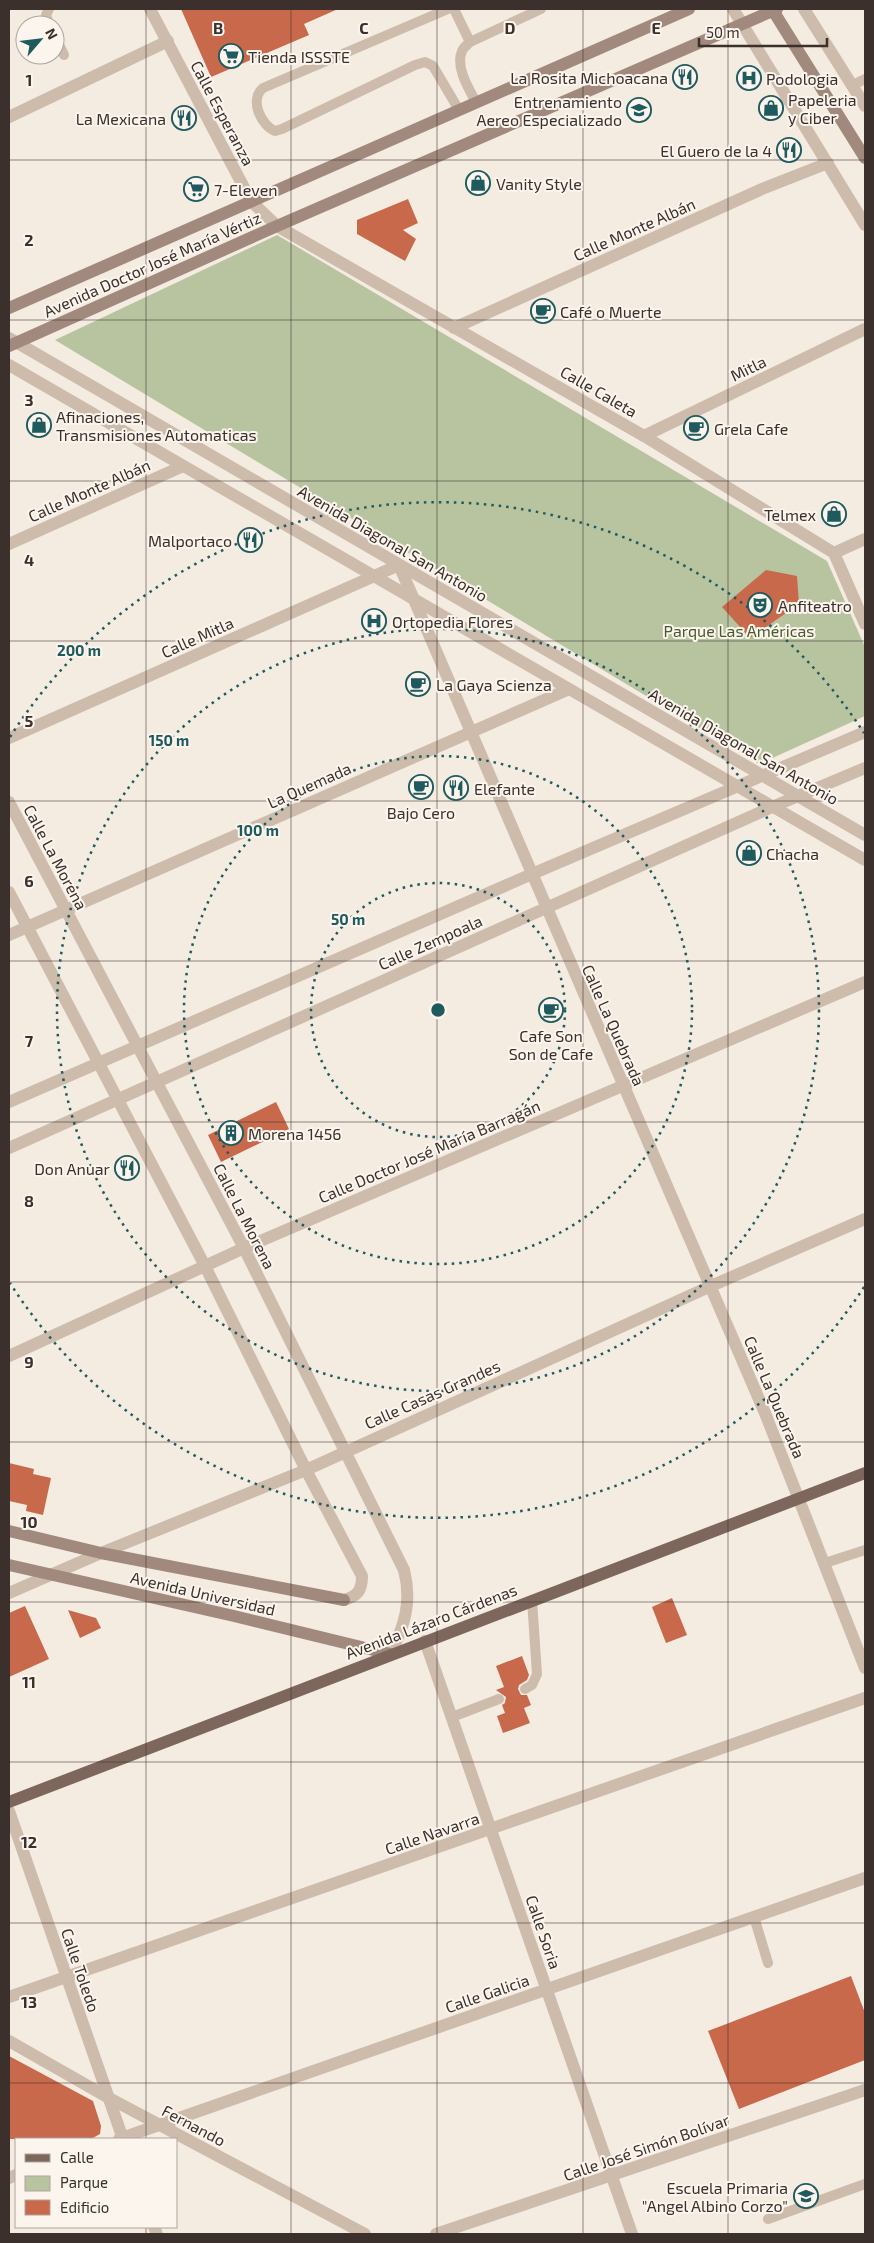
<svg xmlns="http://www.w3.org/2000/svg" width="874" height="2243" font-family="'Exo 2',sans-serif">
<style>
.green{fill:#b8c4a0}
.building{fill:#c8694b}
.lines{fill:none;stroke-linecap:round;stroke-linejoin:round}
.service{stroke:#cdbbac;stroke-width:10}
.minor{stroke:#cdbbac;stroke-width:12}
.tertiary{stroke:#cdbbac;stroke-width:12}
.secondary{stroke:#a18a7d;stroke-width:12}
.primary{stroke:#7d675c;stroke-width:12}
.grid{fill:none;stroke:#3b302b;stroke-width:1;stroke-opacity:0.55}
.ring{fill:none;stroke:#1f5a5e;stroke-width:2.5;stroke-dasharray:2.5 5}
.labels{text-anchor:middle;dominant-baseline:central;stroke-width:4;stroke-linejoin:round;paint-order:stroke}
.poi-label{font-size:16px;fill:#3b302b;stroke:#fbf5ee;text-anchor:start}
.street-label{font-size:16px;fill:#3b302b;stroke:#fbf5ee}
.park-label{font-size:16px;fill:#4a5a2e;stroke:#fbf5ee}
.grid-label{font-size:16px;text-anchor:middle;font-weight:bold;fill:#3b302b;stroke:#fbf5ee;stroke-width:4;stroke-linejoin:round;paint-order:stroke}
.centre{fill:#1f5a5e;stroke:#fbf5ee;stroke-width:2.5}
.ring-label{font-size:15px;text-anchor:middle;font-weight:bold;fill:#1f5a5e;stroke:#fbf5ee;stroke-width:4;stroke-linejoin:round;paint-order:stroke}
</style>
<rect width="100%" height="100%" fill="#f4ebe1"/>
<polygon class="green" points="277,235 827,561 865,647 865,716 759,764 55,340"/>
<g class="building">
<polygon points="181,9 338,9 304,24 309,35 211,77"/>
<polygon points="408,199 418,223 403,230 416,239 405,261 357,234 357,220"/>
<polygon points="766,570 797,576 799,604 750,638 722,607"/>
<polygon points="276,1102 289,1129 221,1162 208,1135"/>
<polygon points="9,1463 34,1469 33,1474 51,1478 43,1515 26,1511 27,1505 9,1501"/>
<polygon points="672,1598 687,1635 666,1643 652,1607"/>
<polygon points="25,1606 49,1659 9,1677 9,1613"/>
<polygon points="68,1610 96,1618 101,1628 80,1638"/>
<polygon points="522,1656 529,1675 527,1680 519,1685 518,1689 521,1695 527,1695 531,1705 524,1708 530,1723 503,1733 497,1716 505,1713 502,1705 505,1703 506,1697 496,1690 504,1687 496,1666"/>
<polygon points="851,1976 865,2013 865,2060 739,2109 708,2031"/>
<polygon points="9,2056 93,2101 101,2126 100,2134 91,2139 9,2139"/>
</g>
<g class="lines">
<g class="service">
<polyline points="49,9 46,15 49,25"/>
<path d="M448,9L263,88C249,100 261,125 275,131L282,129L415,65L425,62L433,66L459,110"/>
<polyline points="454,9 470,42"/>
<polyline points="55,36 64,55"/>
<polyline points="853,85 865,79"/>
<path d="M476,102C469,89 455,67 462,51C463,48 467,45 470,42L541,9"/>
<polyline points="825,1563 865,1550"/>
<polyline points="525,1689 532,1685 537,1674 532,1600"/>
<polyline points="452,1717 499,1699"/>
<polyline points="754,1917 768,1963"/>
<polyline points="768,2219 865,2184"/>
</g>
<g class="minor">
<polyline points="150,9 251,201 277,226 644,436 834,553 865,624"/>
<polyline points="9,117 168,41"/>
<polyline points="454,328 762,189 828,163"/>
<polyline points="644,436 865,329"/>
<polyline points="9,544 183,466"/>
<polyline points="834,553 865,539"/>
<polyline points="9,738 399,565 765,1413 865,1668"/>
<polyline points="9,935 567,690"/>
<polyline points="9,1102 532,874 865,732"/>
<polyline points="9,1148 772,807 865,768"/>
<polyline points="9,1356 244,1248 865,982"/>
<polyline points="9,1593 101,1553 306,1470 711,1286 865,1219"/>
<polyline points="425,1641 632,2234"/>
<polyline points="9,1811 123,2139"/>
<polyline points="9,1997 865,1698"/>
<polyline points="9,2041 109,2098 365,2234"/>
<polyline points="119,2139 865,1878"/>
<polyline points="9,2178 16,2175"/>
<polyline points="154,2227 157,2234"/>
</g>
<g class="tertiary">
<polyline points="733,9 865,225"/>
<polyline points="804,9 865,106"/>
<polyline points="9,338 865,835"/>
<polyline points="9,365 865,860"/>
<path d="M9,802L244,1248L404,1570C412,1601 405,1626 390,1654"/>
<path d="M9,892L205,1266L306,1470L362,1576C362,1590 358,1596 344,1600"/>
<polyline points="436,2234 865,2090"/>
</g>
<g class="secondary">
<polyline points="772,9 865,158"/>
<polyline points="9,308 689,9"/>
<polyline points="9,346 277,226 777,9"/>
<polyline points="9,1531 101,1553 344,1600"/>
<polyline points="9,1565 234,1616 390,1654"/>
</g>
<polyline class="primary" points="9,1802 865,1473"/>
</g>
<path class="grid" d="M146,9V2139M291,9V2234M437,9V2234M583,9V2234M728,9V2234M9,160H865M9,320H865M9,481H865M9,641H865M9,801H865M9,961H865M9,1122H865M9,1282H865M9,1442H865M9,1602H865M9,1762H865M9,1923H865M9,2083H865M146,2227V2234"/>
<g class="ring">
<circle cx="438" cy="1010" r="127"/>
<circle cx="438" cy="1010" r="254"/>
<circle cx="438" cy="1010" r="381"/>
<path d="M864 1287A508 508 0 0 1 10 1283M10 737A508 508 0 0 1 864 733"/>
</g>
<defs>
<symbol id="supermarket-ring" viewBox="-11 -11 22 22"><circle r="9.5" fill="#fbf5ee" stroke="#1f5a5e" stroke-width="1.5"/><path d="M-6-5.5h2.5l.6 2H6L4.5 2H-2.5L-4.4-4H-6ZM-1.5 3.2a1.3 1.3 0 1 0 .1 0ZM3 3.2a1.3 1.3 0 1 0 .1 0Z" fill="#1f5a5e"/></symbol>
<symbol id="restaurant-ring" viewBox="-11 -11 22 22"><circle r="9.5" fill="#fbf5ee" stroke="#1f5a5e" stroke-width="1.5"/><path d="M-5-6h1v4h1v-4h1v4h1v-4h1v5L-1.5 .5V6h-2V.5L-5-1ZM5-6V6H3V1.5H1.5Q1.5-4 5-6Z" fill="#1f5a5e"/></symbol>
<symbol id="hospital-ring" viewBox="-11 -11 22 22"><circle r="9.5" fill="#fbf5ee" stroke="#1f5a5e" stroke-width="1.5"/><path d="M-5-5h3v3.5h4V-5h3V5h-3V1.5h-4V5h-3Z" fill="#1f5a5e"/></symbol>
<symbol id="shop-ring" viewBox="-11 -11 22 22"><circle r="9.5" fill="#fbf5ee" stroke="#1f5a5e" stroke-width="1.5"/><path d="M-5-2.5h2.3a2.7 3.5 0 0 1 5.4 0H5L5.5 6h-11ZM-1.5-2.5h3a1.5 2.3 0 0 0-3 0Z" fill="#1f5a5e"/></symbol>
<symbol id="school-ring" viewBox="-11 -11 22 22"><circle r="9.5" fill="#fbf5ee" stroke="#1f5a5e" stroke-width="1.5"/><path d="M0-5L7-2L0 1L-7-2ZM-4 1L0 2.5L4 1V4Q0 6-4 4Z" fill="#1f5a5e"/></symbol>
<symbol id="cafe-ring" viewBox="-11 -11 22 22"><circle r="9.5" fill="#fbf5ee" stroke="#1f5a5e" stroke-width="1.5"/><path d="M-5.5-4.5H6V0H3Q3 3.5 0 3.5H-2.5Q-5.5 3.5-5.5 0ZM3-3.2v2h1.7v-2ZM-6 4.5H4V6H-6Z" fill="#1f5a5e"/></symbol>
<symbol id="theatre-ring" viewBox="-11 -11 22 22"><circle r="9.5" fill="#fbf5ee" stroke="#1f5a5e" stroke-width="1.5"/><path d="M-5-5.5Q0-4 5-5.5V0Q5 5 0 6Q-5 5-5 0ZM-3.3-2.5H-1v1.5H-3.3ZM1-2.5H3.3v1.5H1ZM-2.8 1Q0 5.5 2.8 1Z" fill="#1f5a5e"/></symbol>
<symbol id="building-ring" viewBox="-11 -11 22 22"><circle r="9.5" fill="#fbf5ee" stroke="#1f5a5e" stroke-width="1.5"/><path d="M-4-6H4V6H1V3H-1V6H-4ZM-2.5-4.3h1.7v1.8h-1.7ZM.8-4.3h1.7v1.8H.8ZM-2.5-1h1.7V.8h-1.7ZM.8-1h1.7V.8H.8Z" fill="#1f5a5e"/></symbol>
</defs>
<g fill-rule="evenodd">
<use href="#supermarket-ring" x="217" y="42" width="28" height="28"/>
<use href="#restaurant-ring" x="671" y="63" width="28" height="28"/>
<use href="#hospital-ring" x="735" y="64" width="28" height="28"/>
<use href="#shop-ring" x="757" y="94" width="28" height="28"/>
<use href="#school-ring" x="625" y="96" width="28" height="28"/>
<use href="#restaurant-ring" x="170" y="104" width="28" height="28"/>
<use href="#restaurant-ring" x="775" y="136" width="28" height="28"/>
<use href="#shop-ring" x="464" y="169" width="28" height="28"/>
<use href="#supermarket-ring" x="182" y="175" width="28" height="28"/>
<use href="#cafe-ring" x="529" y="297" width="28" height="28"/>
<use href="#shop-ring" x="25" y="411" width="28" height="28"/>
<use href="#cafe-ring" x="682" y="414" width="28" height="28"/>
<use href="#shop-ring" x="820" y="500" width="28" height="28"/>
<use href="#restaurant-ring" x="236" y="526" width="28" height="28"/>
<use href="#theatre-ring" x="746" y="591" width="28" height="28"/>
<use href="#hospital-ring" x="360" y="607" width="28" height="28"/>
<use href="#cafe-ring" x="404" y="670" width="28" height="28"/>
<use href="#cafe-ring" x="407" y="773" width="28" height="28"/>
<use href="#restaurant-ring" x="442" y="774" width="28" height="28"/>
<use href="#shop-ring" x="735" y="839" width="28" height="28"/>
<use href="#cafe-ring" x="537" y="996" width="28" height="28"/>
<use href="#building-ring" x="217" y="1119" width="28" height="28"/>
<use href="#restaurant-ring" x="113" y="1154" width="28" height="28"/>
<use href="#school-ring" x="792" y="2182" width="28" height="28"/>
</g>
<g class="labels">
<g class="poi-label">
<text x="248" y="56">Tienda ISSSTE</text>
<text x="668" y="77" text-anchor="end">La Rosita Michoacana</text>
<text x="766" y="78">Podologia</text>
<text x="788" y="99">Papeleria<tspan x="788" dy="18">y Ciber</tspan></text>
<text x="622" y="101" text-anchor="end">Entrenamiento<tspan x="622" dy="18">Aereo Especializado</tspan></text>
<text x="166" y="118" text-anchor="end">La Mexicana</text>
<text x="772" y="150" text-anchor="end">El Guero de la 4</text>
<text x="496" y="183">Vanity Style</text>
<text x="214" y="189">7-Eleven</text>
<text x="560" y="311">Café o Muerte</text>
<text x="56" y="416">Afinaciones,<tspan x="56" dy="18">Transmisiones Automaticas</tspan></text>
<text x="714" y="428">Grela Cafe</text>
<text x="816" y="514" text-anchor="end">Telmex</text>
<text x="232" y="540" text-anchor="end">Malportaco</text>
<text x="778" y="605">Anfiteatro</text>
<text x="392" y="621">Ortopedia Flores</text>
<text x="436" y="684">La Gaya Scienza</text>
<text x="474" y="788">Elefante</text>
<text x="421" y="812" text-anchor="middle">Bajo Cero</text>
<text x="766" y="853">Chacha</text>
<text x="551" y="1035" text-anchor="middle">Cafe Son<tspan x="551" dy="18">Son de Cafe</tspan></text>
<text x="248" y="1133">Morena 1456</text>
<text x="110" y="1168" text-anchor="end">Don Anuar</text>
<text x="788" y="2187" text-anchor="end">Escuela Primaria<tspan x="788" dy="18">"Angel Albino Corzo"</tspan></text>
</g>
<g class="street-label">
<text transform="translate(223 113) rotate(62)">Calle Esperanza</text>
<text transform="translate(634 229) rotate(-24)">Calle Monte Albán</text>
<text transform="translate(152 264) rotate(-24)">Avenida Doctor José María Vértiz</text>
<text transform="translate(748 368) rotate(-26)">Mitla</text>
<text transform="translate(599 391) rotate(30)">Calle Caleta</text>
<text transform="translate(89 490) rotate(-24)">Calle Monte Albán</text>
<text transform="translate(393 543) rotate(30)">Avenida Diagonal San Antonio</text>
<text transform="translate(197 637) rotate(-24)">Calle Mitla</text>
<text transform="translate(744 746) rotate(30)">Avenida Diagonal San Antonio</text>
<text transform="translate(309 785) rotate(-24)">La Quemada</text>
<text transform="translate(56 857) rotate(62)">Calle La Morena</text>
<text transform="translate(430 942) rotate(-24)">Calle Zempoala</text>
<text transform="translate(614 1025) rotate(66)">Calle La Quebrada</text>
<text transform="translate(429 1151) rotate(-23)">Calle Doctor José María Barragán</text>
<text transform="translate(245 1216) rotate(63)">Calle La Morena</text>
<text transform="translate(432 1394) rotate(-24)">Calle Casas Grandes</text>
<text transform="translate(775 1397) rotate(67)">Calle La Quebrada</text>
<text transform="translate(203 1593) rotate(13)">Avenida Universidad</text>
<text transform="translate(431 1621) rotate(-21)">Avenida Lázaro Cárdenas</text>
<text transform="translate(432 1833) rotate(-19)">Calle Navarra</text>
<text transform="translate(544 1932) rotate(71)">Calle Soria</text>
<text transform="translate(81 1970) rotate(71)">Calle Toledo</text>
<text transform="translate(487 1993) rotate(-19)">Calle Galicia</text>
<text transform="translate(194 2125) rotate(28)">Fernando</text>
<text transform="translate(646 2147) rotate(-19)">Calle José Simón Bolívar</text>
</g>
<g class="park-label">
<text x="739" y="630">Parque Las Américas</text>
</g>
</g>
<g class="grid-label">
<text x="218" y="34">B</text>
<text x="364" y="34">C</text>
<text x="510" y="34">D</text>
<text x="656" y="34">E</text>
<text x="29" y="86">1</text>
<text x="29" y="246">2</text>
<text x="29" y="406">3</text>
<text x="29" y="566">4</text>
<text x="29" y="727">5</text>
<text x="29" y="887">6</text>
<text x="29" y="1047">7</text>
<text x="29" y="1207">8</text>
<text x="29" y="1368">9</text>
<text x="29" y="1528">10</text>
<text x="29" y="1688">11</text>
<text x="29" y="1848">12</text>
<text x="29" y="2008">13</text>
</g>
<circle cx="438" cy="1010" r="8" class="centre"/>
<g class="ring-label">
<text x="79" y="656">200 m</text>
<text x="169" y="746">150 m</text>
<text x="258" y="836">100 m</text>
<text x="348" y="925">50 m</text>
</g>
<rect width="874" height="2243" fill="none" stroke="#3b302b" stroke-width="20"/>
<rect x="15" y="2138" width="162" height="90" fill="#fbf5ee" stroke="#aea6a0"/>
<rect x="25" y="2154" width="25" height="8" fill="#7d675c" stroke="#aea6a0"/>
<text x="60" y="2163" font-size="15" fill="#3b302b">Calle</text>
<rect x="25" y="2176" width="25" height="15" fill="#b8c4a0" stroke="#aea6a0"/>
<text x="60" y="2188" font-size="15" fill="#3b302b">Parque</text>
<rect x="25" y="2200" width="25" height="15" fill="#c8694b" stroke="#aea6a0"/>
<text x="60" y="2213" font-size="15" fill="#3b302b">Edificio</text>
<g transform="translate(40 40) rotate(62)"><circle r="24" fill="#fbf5ee" stroke="#aea6a0"/>
<path d="M0-4L9 19L0 12L-9 19Z" fill="#1f5a5e"/>
<text y="-8" font-size="14" font-weight="bold" text-anchor="middle" fill="#3b302b">N</text>
</g>
<path d="M699 38v8h128v-8" fill="none" stroke="#3b302b" stroke-width="2.5"/>
<text x="706" y="38" font-size="15" fill="#3b302b" stroke="#fbf5ee" stroke-width="4" paint-order="stroke">50 m</text>
</svg>
